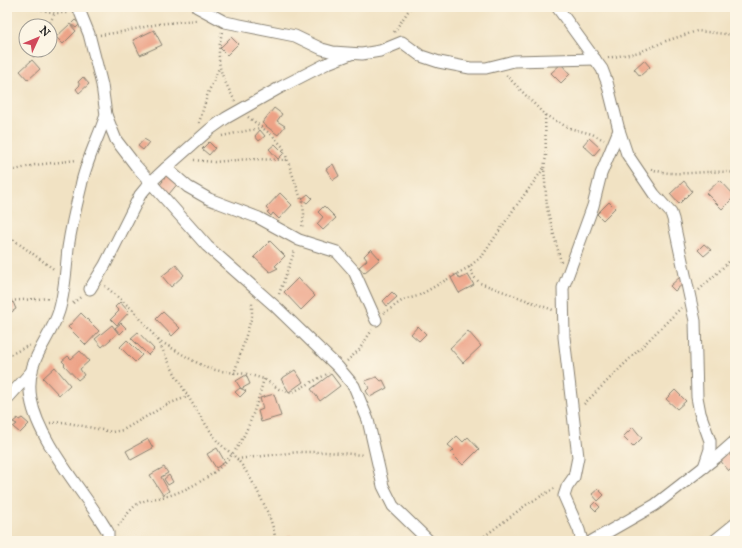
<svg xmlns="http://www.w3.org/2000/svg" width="742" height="548" font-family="'IM FELL Great Primer',serif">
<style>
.building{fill:#eda286}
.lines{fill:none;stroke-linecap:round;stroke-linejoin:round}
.minor-casing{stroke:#867f70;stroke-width:13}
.path{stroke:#867f70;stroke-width:2.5;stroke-dasharray:1 3;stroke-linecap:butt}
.minor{stroke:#fff;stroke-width:11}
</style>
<rect width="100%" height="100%" fill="#fcf5e5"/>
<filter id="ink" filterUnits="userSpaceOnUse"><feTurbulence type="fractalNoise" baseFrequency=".025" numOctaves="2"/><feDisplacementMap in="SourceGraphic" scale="8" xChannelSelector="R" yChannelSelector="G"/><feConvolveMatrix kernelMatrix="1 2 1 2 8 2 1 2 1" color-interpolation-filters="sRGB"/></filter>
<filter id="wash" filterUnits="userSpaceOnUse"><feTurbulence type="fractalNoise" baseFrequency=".012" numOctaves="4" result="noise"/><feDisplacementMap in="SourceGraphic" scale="16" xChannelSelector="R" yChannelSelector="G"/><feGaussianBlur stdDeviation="0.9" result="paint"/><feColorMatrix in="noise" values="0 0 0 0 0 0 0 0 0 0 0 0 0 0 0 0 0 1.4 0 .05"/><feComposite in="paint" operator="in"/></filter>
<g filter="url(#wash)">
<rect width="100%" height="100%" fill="#f1e2c3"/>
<g id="blocks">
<g class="building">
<polygon points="75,20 80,24 76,28 71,24"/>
<polygon points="70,24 76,31 63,44 56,37"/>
<polygon points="154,30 162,45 140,55 133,40"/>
<polygon points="231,37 238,44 227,55 220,48"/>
<polygon points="32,60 40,69 28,80 20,71"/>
<polygon points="644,60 650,67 640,76 634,69"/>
<polygon points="561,64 570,74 561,83 551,73"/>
<polygon points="83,77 89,84 79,93 76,89 80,85 78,82"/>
<polygon points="274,108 282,114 277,121 285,126 278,135 262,123"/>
<polygon points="260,130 265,136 259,141 255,136"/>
<polygon points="589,138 600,148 594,155 583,145"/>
<polygon points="144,139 149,142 143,150 138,146"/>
<polygon points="209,142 215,148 209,155 202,149"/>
<polygon points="275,144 284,153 278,159 269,149"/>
<polygon points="333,164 339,176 333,180 326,169"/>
<polygon points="166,172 179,182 169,194 159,186 163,181 161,178"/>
<polygon points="720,180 735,196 722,209 706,193"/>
<polygon points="684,181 692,191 679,204 670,194"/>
<polygon points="280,193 292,205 279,219 273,213 271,216 267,212 269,211 266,208"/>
<polygon points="308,194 312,198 307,203 302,199"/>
<polygon points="609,202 615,208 603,220 597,214"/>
<polygon points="324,206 336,218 323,230 317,224 323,217 318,212"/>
<polygon points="270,241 285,256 275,266 278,268 270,272 254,257"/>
<polygon points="704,244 711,250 704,256 698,250"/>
<polygon points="371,249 380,259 364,273 359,267 367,260 364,256"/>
<polygon points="176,265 184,275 171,287 162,276"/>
<polygon points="457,274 460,279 468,275 474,285 459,293 451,278"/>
<polygon points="681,276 686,281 675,291 670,286"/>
<polygon points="298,278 315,296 301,310 284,292"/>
<polygon points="392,292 397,297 387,306 383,301"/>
<polygon points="13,302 16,309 10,313 7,306"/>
<polygon points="120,302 129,312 117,325 111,319 119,311 115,307"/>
<polygon points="163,312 180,328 172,336 156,319"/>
<polygon points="81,313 99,331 86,345 68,327"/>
<polygon points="121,323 126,328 120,334 115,328"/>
<polygon points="112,325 118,333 102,347 95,339"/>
<polygon points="418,326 426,334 419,341 411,334"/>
<polygon points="468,331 481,346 463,363 450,348"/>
<polygon points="138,332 154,349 148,355 131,338"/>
<polygon points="127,340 142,355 135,362 120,347"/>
<polygon points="80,351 89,361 80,369 84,375 78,380 64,365 65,364 62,361 68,356 71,359"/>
<polygon points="55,367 70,385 59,395 43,378"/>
<polygon points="295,370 303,382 289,392 281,379"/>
<polygon points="331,374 340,386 320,401 311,389"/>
<polygon points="246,375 250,384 241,389 236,381"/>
<polygon points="377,377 381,381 383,380 387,388 370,397 366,391 369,388 365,381"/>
<polygon points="240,388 246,391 240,397 235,392"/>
<polygon points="675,390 686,401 677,409 666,399"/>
<polygon points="274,394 281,416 261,422 258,411 263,409 260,398"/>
<polygon points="18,418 19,420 22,418 29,424 20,433 13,427 17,424 13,422"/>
<polygon points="633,427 642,438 633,447 623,437"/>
<polygon points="457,436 463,442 468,437 479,449 463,465 451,453 454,450 448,445"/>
<polygon points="148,439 153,448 131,460 126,451"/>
<polygon points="217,448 225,462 216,468 207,454"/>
<polygon points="728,452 735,460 735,466 729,471 719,459"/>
<polygon points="164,467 168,473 161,477 169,491 163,495 150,475"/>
<polygon points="169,475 173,482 168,485 164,479"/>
<polygon points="598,489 604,495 598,501 592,494"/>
<polygon points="595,502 600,507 596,511 591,506"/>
<polygon points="290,535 295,541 283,541"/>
</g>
</g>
</g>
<g filter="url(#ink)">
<use href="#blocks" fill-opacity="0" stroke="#867f70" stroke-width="1"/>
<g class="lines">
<defs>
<g id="minor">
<polyline points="78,7 89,34 102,85 106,115 116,140 136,166 207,246 276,307 338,367 354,386 368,420 383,486 393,506 429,541"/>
<polyline points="197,7 225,22 295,36 322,49 333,52 362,54 380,51 402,42 421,56 439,62 470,68 486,68 514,61 595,59"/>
<polyline points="557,7 602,69 607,82 619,130 627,154 654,194 671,213 673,219 695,321 697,397 700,413 710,441 710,449 704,467"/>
<path d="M106,115C98,139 86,161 81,186C76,206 71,228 68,248C66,269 65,291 59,311C49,343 24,360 31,399C38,440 81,488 103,524L108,532V541"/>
<polyline points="166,168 188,187 209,199 259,218 299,240 337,252 354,271 376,320"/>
<polyline points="90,289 105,265 140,195 150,183 166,168 209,130 226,118 281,87 328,63 351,54"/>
<polyline points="7,399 32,371"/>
<polyline points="582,541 579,530 564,496 567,487 574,477 578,457 564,337 563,288 593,206 601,174 619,130"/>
<polyline points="592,541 655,505 718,456 735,441"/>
<polyline points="714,541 735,524"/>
</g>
</defs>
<use href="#minor" class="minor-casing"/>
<g class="path">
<polyline points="30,7 55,13 69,13"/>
<polyline points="48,26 55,13"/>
<path d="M222,32C215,64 220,73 235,101"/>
<polyline points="394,32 411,7"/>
<polyline points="100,35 121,32 158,24 196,20"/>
<polyline points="735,35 732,40 735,52"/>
<polyline points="33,57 36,50"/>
<polyline points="608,58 640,52 666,41 697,31 735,35"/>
<polyline points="506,75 545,115 569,128 592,134 604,140"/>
<polyline points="545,115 546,156 544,168 547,208 561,262"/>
<polyline points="248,117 273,136 283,147 303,205 304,214 302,228"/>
<polyline points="199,123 208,93 219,68"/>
<polyline points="222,136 260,128"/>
<polyline points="194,160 214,162 249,159 289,160"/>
<path d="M651,169C679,179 707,168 735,173"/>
<polyline points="7,172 35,165 77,160"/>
<polyline points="7,235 55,270"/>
<polyline points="469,267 474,277 480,283 553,310"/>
<polyline points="105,286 133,310 158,340 192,360 207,368 220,371 247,374 264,379 279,389 291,393 329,373"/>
<polyline points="699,290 735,256"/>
<polyline points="279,294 295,250"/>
<polyline points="7,301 51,298"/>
<polyline points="73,303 82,296"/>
<polyline points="384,313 403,300 418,296 469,267 483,255 514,209 544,168"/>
<path d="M158,340C174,375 193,406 215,438C220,446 230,451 237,459C250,474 276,522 275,541"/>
<polyline points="7,356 30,345"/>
<polyline points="347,361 359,350 372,330"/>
<polyline points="234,374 252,316 252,301"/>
<polyline points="584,404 681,308"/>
<polyline points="50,423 64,422 112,432 123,430 168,404 187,397"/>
<polyline points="237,459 299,452 327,452 364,455"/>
<path d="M118,526C124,519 132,506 141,502C151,498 163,498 174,494C235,470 247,438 264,379"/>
<polyline points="478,541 526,505 555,488"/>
</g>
<use href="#minor" class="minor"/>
</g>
</g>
<rect width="742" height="548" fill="none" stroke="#fcf5e5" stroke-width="24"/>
<g transform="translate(38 38) rotate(46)"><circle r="19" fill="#fcf5e5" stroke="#a29e95"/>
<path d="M0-3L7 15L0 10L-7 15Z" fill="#d1495b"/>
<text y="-6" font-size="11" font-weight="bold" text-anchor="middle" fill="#1c1c1c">N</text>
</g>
</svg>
